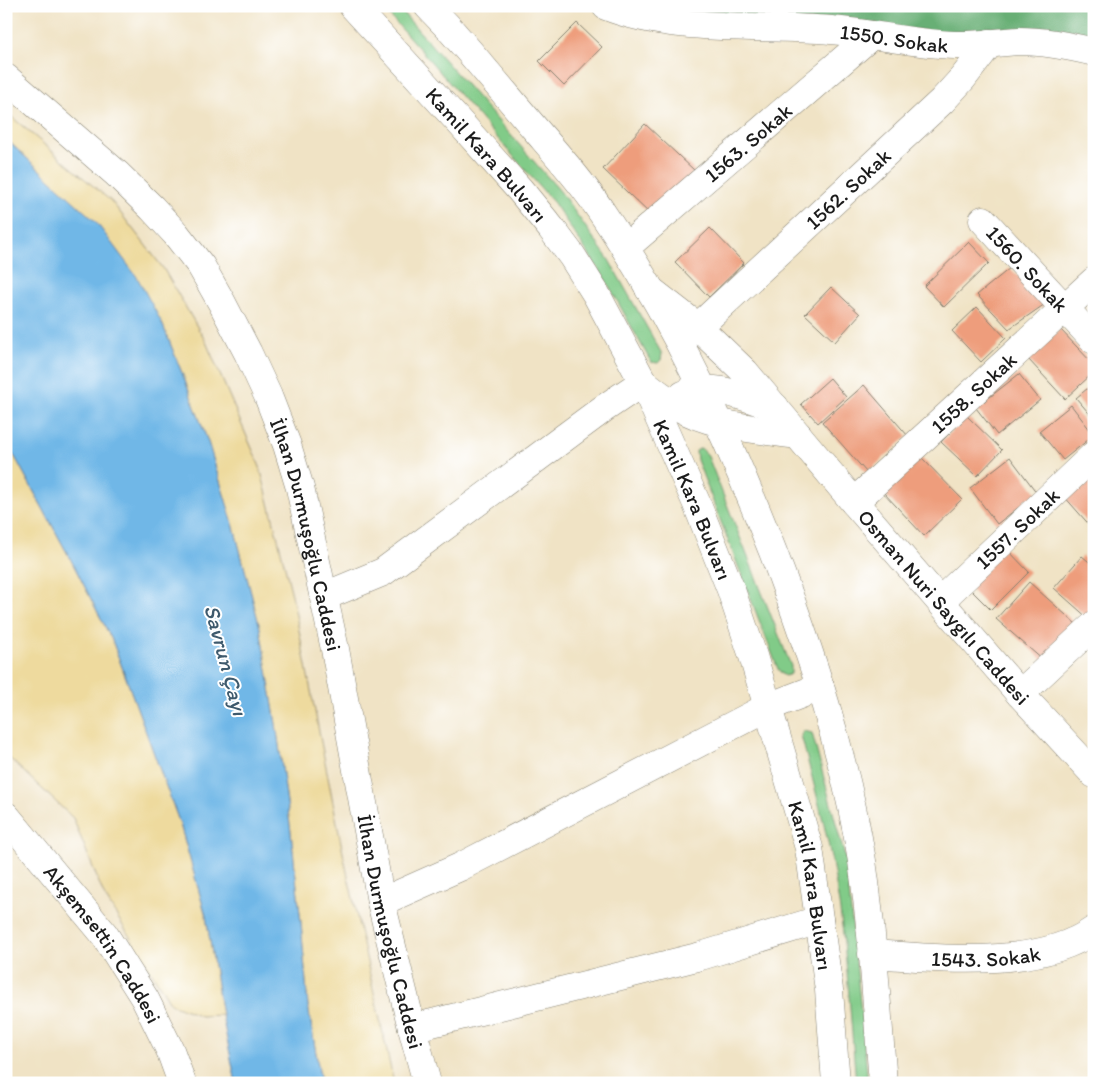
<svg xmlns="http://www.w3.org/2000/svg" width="1100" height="1089" font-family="Itim,sans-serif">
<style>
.green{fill:#81cb88;stroke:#4e7452}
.forest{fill:#68af74;stroke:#426648}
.sand{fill:#eeda9e;stroke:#857b5d}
.water{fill:#70b7e7;stroke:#466a82}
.building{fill:#ee9d7b}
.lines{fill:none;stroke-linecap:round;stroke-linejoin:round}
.minor-casing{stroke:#868070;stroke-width:29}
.major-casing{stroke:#868070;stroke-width:29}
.minor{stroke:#fff;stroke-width:28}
.major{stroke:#fff;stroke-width:28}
.labels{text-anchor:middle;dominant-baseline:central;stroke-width:4;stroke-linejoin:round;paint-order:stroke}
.street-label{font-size:21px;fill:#1c1c1c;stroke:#fff}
.water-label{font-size:22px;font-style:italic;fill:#3e5a6d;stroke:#fff}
</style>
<rect width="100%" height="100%" fill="#fff"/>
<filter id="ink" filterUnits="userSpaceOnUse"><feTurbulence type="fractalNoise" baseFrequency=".02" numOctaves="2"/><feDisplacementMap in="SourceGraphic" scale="10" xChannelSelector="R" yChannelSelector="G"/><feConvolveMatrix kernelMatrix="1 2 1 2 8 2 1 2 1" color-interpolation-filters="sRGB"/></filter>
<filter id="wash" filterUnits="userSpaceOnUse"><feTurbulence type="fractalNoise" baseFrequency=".0096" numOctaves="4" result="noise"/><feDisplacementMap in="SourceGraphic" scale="20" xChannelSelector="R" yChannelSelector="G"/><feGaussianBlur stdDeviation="1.12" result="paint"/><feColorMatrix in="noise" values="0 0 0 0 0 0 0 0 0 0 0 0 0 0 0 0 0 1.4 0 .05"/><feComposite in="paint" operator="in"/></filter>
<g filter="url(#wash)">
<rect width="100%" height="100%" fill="#f0e3c5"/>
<g class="green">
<polygon points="381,6 397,6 560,191 609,260 662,354 661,360 658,363 651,362 604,277 554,203 426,56"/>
<polygon points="701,448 707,454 791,666 791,674 785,676 782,674 778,669 697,460 696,451"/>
<path d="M804,731L812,733L846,861L868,1083H856C850,1015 847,946 835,879C827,830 813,782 801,735Z"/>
</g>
<polygon class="forest" points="649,6 1094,6 1094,43 734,16"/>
<g class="sand">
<polygon points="6,112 112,202 163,268 206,342 260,467 292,595 345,863 394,1083 321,1083 308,1006 301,923 291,832 276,724 260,628 234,527 208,442 184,378 162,323 43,173 6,139"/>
<polygon points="6,447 15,457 71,560 112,640 180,824 206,916 222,1015 201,1016 171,1004 104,895 73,818 6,755"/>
</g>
<polygon class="water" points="6,139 96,222 137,277 162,323 184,378 208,442 234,527 260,628 276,724 291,832 301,923 308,1006 321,1083 236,1083 222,1015 206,916 180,824 112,640 71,560 15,457 6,447"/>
<g id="blocks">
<g class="building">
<polygon points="577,23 602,47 564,86 539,61"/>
<polygon points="645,124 695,171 652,216 603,169"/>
<polygon points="710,228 744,263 709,297 675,262"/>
<polygon points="969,242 989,263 944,307 924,286"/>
<polygon points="1010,268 1045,304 1009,329 977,295"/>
<polygon points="831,287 860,314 835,342 805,314"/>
<polygon points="977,307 1006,338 981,362 952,331"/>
<polygon points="1060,329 1094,365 1094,372 1065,399 1028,359"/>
<polygon points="1019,374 1040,400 997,435 976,408"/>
<polygon points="830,378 846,397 818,423 801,404"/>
<polygon points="1094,383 1094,419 1076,398"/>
<polygon points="864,385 908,436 867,473 822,422"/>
<polygon points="1071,405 1094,435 1063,460 1039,431"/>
<polygon points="967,416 1002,450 977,476 941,442"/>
<polygon points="920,456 962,499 924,536 883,492"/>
<polygon points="1010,457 1037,493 997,524 970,488"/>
<polygon points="1094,468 1094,528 1093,529 1063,495"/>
<polygon points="1005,547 1029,572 991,610 966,585"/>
<polygon points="1082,556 1094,566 1094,613 1089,619 1054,588"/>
<polygon points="1029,582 1076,624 1044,661 996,619"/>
</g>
</g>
</g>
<g filter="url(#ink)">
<use href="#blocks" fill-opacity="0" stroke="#868070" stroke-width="1"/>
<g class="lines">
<defs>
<g id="minor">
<path id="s1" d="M606,6C673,33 760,24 831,30C873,33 913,44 955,45C976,46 998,42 1019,41C1044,41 1070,46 1094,52"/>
<path id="s2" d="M6,78L117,174L152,208L176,234L201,266L222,303L248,353L268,396L287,445L300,488L335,649L381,902L412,1028L427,1083"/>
<path id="s3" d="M983,220L1094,340"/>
<path id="s4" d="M625,248L872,35"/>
<path id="s5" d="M649,289L698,327L745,372L854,502L1020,694L1094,774"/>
<path id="s6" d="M698,327L942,101L963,78L990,43"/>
<path d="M683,395C711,381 747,398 775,407"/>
<path id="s7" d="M854,502L1094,281"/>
<path d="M325,596L383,572L603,409L643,382C653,390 664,398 675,405C712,427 757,429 798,435"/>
<path id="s8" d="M940,601L1094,455"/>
<polyline points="1020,694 1094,625"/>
<path id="s9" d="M6,816L104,934L145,999L170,1050L182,1083"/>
<polyline points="381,902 460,867 768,707 820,687"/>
<path id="s10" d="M872,954C938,958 1037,970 1094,930"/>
<polyline points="412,1028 701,956 819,920"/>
</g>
<g id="major">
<path id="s11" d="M353,6L461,124L520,190L551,228L572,256L596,294L643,382L696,502L731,590L753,656L809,848L829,990L836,1083"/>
<path d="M428,6L448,27C478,61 507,96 536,130C560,158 585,186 605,217C675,321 727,435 773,552C811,652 845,755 862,861C873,934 877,1009 883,1083"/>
</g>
</defs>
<use href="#minor" class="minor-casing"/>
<use href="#major" class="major-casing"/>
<use href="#minor" class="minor"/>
<use href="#major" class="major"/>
</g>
</g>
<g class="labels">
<g class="street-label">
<text stroke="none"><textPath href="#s1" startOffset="291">1550. Sokak</textPath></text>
<text stroke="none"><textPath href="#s4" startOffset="162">1563. Sokak</textPath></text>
<text stroke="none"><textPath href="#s11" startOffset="200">Kamil Kara Bulvarı</textPath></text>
<text stroke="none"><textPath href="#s6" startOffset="204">1562. Sokak</textPath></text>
<text stroke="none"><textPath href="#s3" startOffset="66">1560. Sokak</textPath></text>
<text stroke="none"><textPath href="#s7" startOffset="162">1558. Sokak</textPath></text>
<text stroke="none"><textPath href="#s11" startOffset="605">Kamil Kara Bulvarı</textPath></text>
<text stroke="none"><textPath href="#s8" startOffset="106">1557. Sokak</textPath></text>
<text stroke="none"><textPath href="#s2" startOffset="562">İlhan Durmuşoğlu Caddesi</textPath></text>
<text stroke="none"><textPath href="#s5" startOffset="435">Osman Nuri Saygılı Caddesi</textPath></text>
<text stroke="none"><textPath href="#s11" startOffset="1010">Kamil Kara Bulvarı</textPath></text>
<text stroke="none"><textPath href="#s2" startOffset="968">İlhan Durmuşoğlu Caddesi</textPath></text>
<text stroke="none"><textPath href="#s9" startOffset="161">Akşemsettin Caddesi</textPath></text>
<text stroke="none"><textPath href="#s10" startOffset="114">1543. Sokak</textPath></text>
</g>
<g class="water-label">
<text transform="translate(226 660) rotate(75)">Savrun Çayı</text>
</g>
</g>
<rect width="1100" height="1089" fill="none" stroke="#fff" stroke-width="25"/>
</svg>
